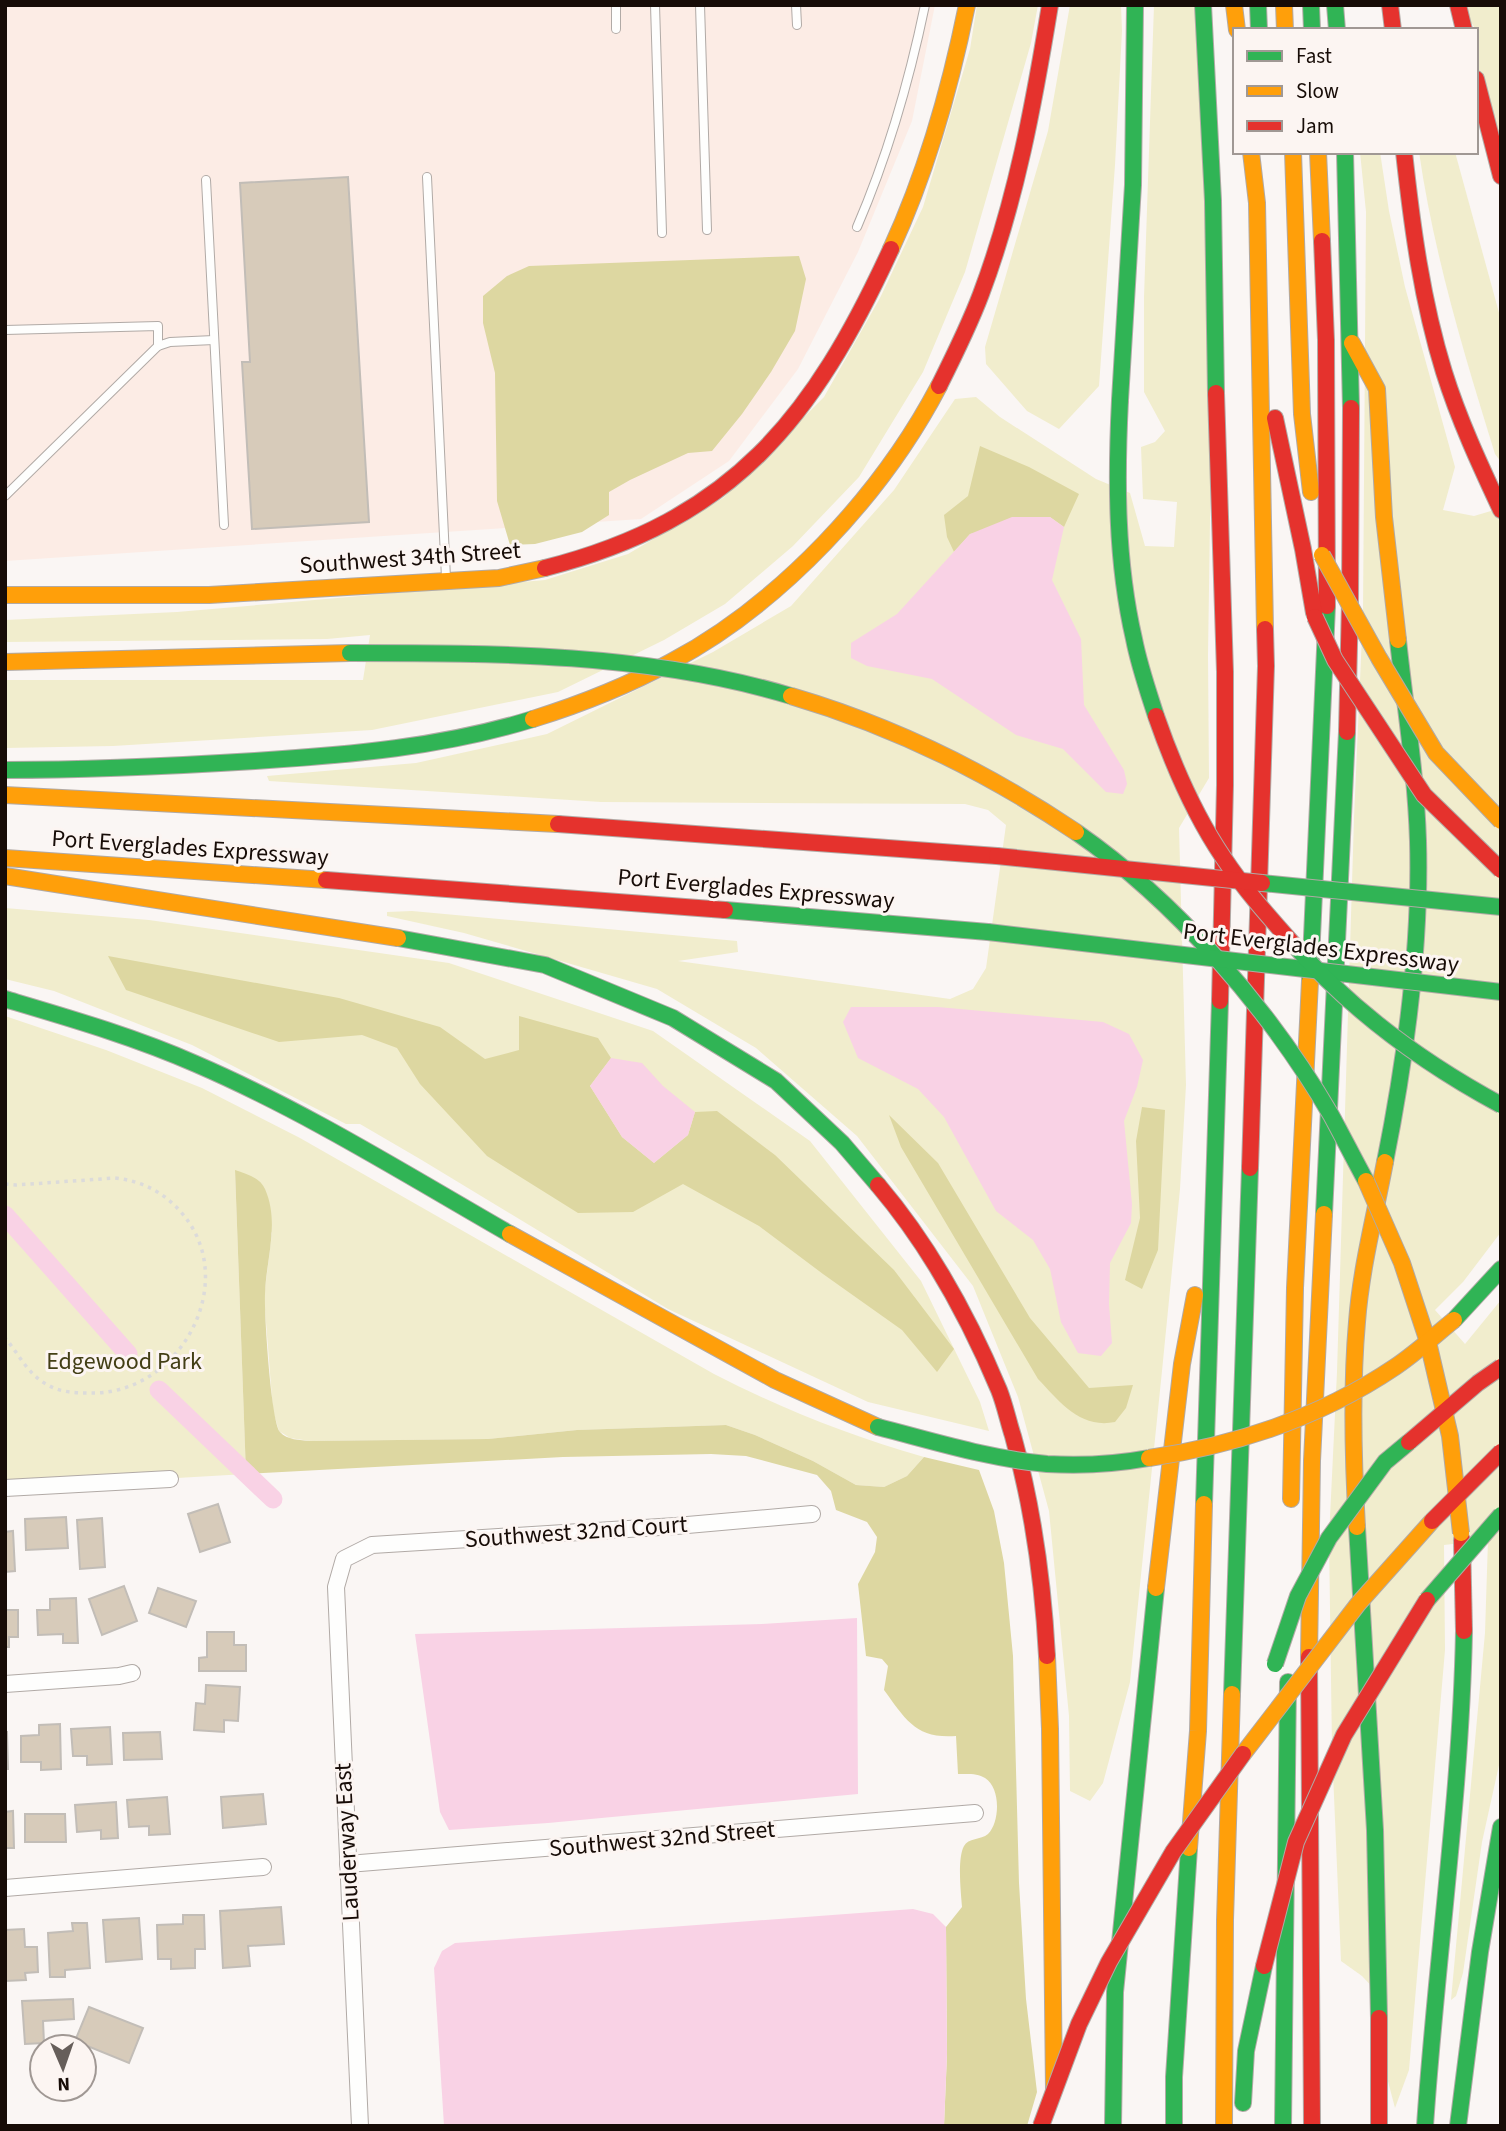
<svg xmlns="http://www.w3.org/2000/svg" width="1506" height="2131" font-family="'Source Sans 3',sans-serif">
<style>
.built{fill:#fcece5}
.green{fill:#f1edcd}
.forest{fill:#ddd7a1}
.water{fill:#f9d2e5}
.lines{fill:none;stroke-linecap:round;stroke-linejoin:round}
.canal{stroke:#f9d2e5;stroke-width:19}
.building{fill:#d7cbba;stroke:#c2bdb7;stroke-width:2}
.lane-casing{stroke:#b1aaa6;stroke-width:10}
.street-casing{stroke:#b1aaa6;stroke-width:18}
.fast-casing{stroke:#b1aaa6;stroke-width:18}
.slow-casing{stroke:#b1aaa6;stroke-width:18}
.jam-casing{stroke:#b1aaa6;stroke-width:18}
.path{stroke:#dcdbda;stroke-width:3.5;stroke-dasharray:3.5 5;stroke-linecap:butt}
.lane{stroke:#fefefd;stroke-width:8}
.street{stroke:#fefefd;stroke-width:16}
.fast{stroke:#30b455;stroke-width:16}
.slow{stroke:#ff9f0a;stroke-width:16}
.jam{stroke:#e5322d;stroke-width:16}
.fast-bridge-casing{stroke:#b1aaa6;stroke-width:18;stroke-linecap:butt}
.slow-bridge-casing{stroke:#b1aaa6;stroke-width:18;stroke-linecap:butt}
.jam-bridge-casing{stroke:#b1aaa6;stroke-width:18;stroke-linecap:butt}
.fast-bridge{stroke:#30b455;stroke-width:16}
.slow-bridge{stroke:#ff9f0a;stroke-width:16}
.jam-bridge{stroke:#e5322d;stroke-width:16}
.labels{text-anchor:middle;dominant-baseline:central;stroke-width:6;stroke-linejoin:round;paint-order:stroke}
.street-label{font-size:24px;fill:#170c07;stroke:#fcf5f2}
.park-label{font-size:24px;fill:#433f16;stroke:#fcf5f2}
</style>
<rect width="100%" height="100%" fill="#faf6f4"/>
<polygon class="built" points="5,5 935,5 912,121 858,252 798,369 729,461 641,519 5,561"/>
<g class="green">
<polygon points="977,5 1038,5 1031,43 965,272 923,372 859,477 793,546 725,604 664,640 558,692 372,730 113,746 5,748 5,680 363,680 370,635 327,639 5,642 5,620 177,612 545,580 628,554 723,498 824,397 880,298 923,207 970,49"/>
<polygon points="1070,5 1121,5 1122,31 1115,165 1099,386 1059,429 1027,411 986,364 985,347 1048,131"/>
<polygon points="1154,5 1199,5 1212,386 1208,656 1209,778 1179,828 1186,1085 1180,1189 1162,1371 1130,1682 1103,1783 1090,1801 1070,1791 1069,1716 1049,1511 1018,1397 973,1286 857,1136 756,1048 657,989 464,933 387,916 387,912 412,911 737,941 738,952 678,961 950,999 973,989 986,968 1006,825 988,810 965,804 601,802 269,781 267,776 416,763 547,734 713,652 791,606 894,490 955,399 976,397 1000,417 1096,479 1130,493 1145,546 1174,547 1177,502 1143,499 1141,447 1155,442 1165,431 1144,392 1144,297"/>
<polygon points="1460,5 1501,5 1501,147 1476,66 1476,30"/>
<polygon points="1360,152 1380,152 1389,211 1405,287 1455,467 1443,510 1474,516 1501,508 1501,1232 1463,1282 1435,1310 1465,1344 1501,1300 1501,1756 1482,1842 1463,1973 1456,1996 1451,2000 1485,1633 1488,1540 1444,1545 1445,1650 1409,2070 1395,2108 1384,2066 1377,1992 1362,1976 1341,1961 1332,1749 1329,1538 1337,1372 1354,818 1363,612 1366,212"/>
<path d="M1419,152H1455L1501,320V462L1495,454C1464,354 1434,255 1419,152Z"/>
<polygon points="5,908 149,920 449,963 653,1031 810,1141 921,1281 980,1402 989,1431 868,1402 668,1309 420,1159 360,1124 346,1124 192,1045 54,991 5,979"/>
<path d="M5,1016L106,1050L202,1088L300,1138L714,1374C782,1409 850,1436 924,1457L907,1476L884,1487L856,1485L813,1461L755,1435L726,1425L577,1430L488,1439L310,1441L290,1438L279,1431L273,1411L264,1297L272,1233L235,1171L246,1474L5,1488Z"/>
</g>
<g class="forest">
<polygon points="799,256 806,279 795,331 771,372 742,414 712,451 688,453 630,480 609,492 609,515 582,532 535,544 510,545 497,501 495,373 483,323 483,296 507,276 529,266"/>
<polygon points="980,446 1029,467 1079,494 1064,527 1050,517 970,534 954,552 947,537 944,515 968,496"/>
<polygon points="108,956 339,998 440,1027 485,1059 519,1050 519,1016 598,1038 611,1058 590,1086 622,1137 654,1163 688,1135 695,1112 717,1111 775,1155 894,1270 954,1349 937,1372 902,1330 823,1274 759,1226 683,1184 633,1212 578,1213 487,1156 420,1084 397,1048 362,1035 279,1042 126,990"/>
<polygon points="1142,1107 1165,1110 1158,1250 1142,1289 1125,1280 1140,1218 1136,1141"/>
<path d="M889,1115L938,1163L1030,1318L1089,1388L1133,1385L1126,1408L1115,1422C1080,1429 1060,1402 1038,1379L901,1147Z"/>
<path d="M235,1170C246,1174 260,1177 265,1189C280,1223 266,1259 265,1294C264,1313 271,1421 280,1432C287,1440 300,1440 310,1441L488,1439L577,1430L726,1425L755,1435L813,1461L856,1485L884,1487L907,1476L924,1457L979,1470L994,1511L1004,1563L1013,1656L1019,1883L1026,1999L1037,2092L1027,2126H944L947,2054L946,1927L962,1907C961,1893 957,1859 964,1846C968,1838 981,1840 988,1834C1000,1822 1001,1788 985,1778C978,1773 967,1774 958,1774L956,1736C916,1739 906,1720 884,1690L888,1666L882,1659L866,1656L858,1584L875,1552L877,1537L867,1522L836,1510L831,1491L817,1475L746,1456L711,1454L563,1457L246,1474Z"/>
</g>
<g class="water">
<polygon points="1012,517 1050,517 1064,527 1052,580 1081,639 1084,705 1124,770 1127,784 1123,794 1106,792 1063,749 1016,735 932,679 867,666 851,658 851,643 897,614 970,534"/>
<polygon points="851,1007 938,1007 1103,1022 1129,1034 1143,1060 1137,1087 1124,1121 1132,1204 1131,1223 1110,1263 1109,1304 1112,1343 1101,1356 1078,1353 1061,1322 1050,1269 1033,1240 996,1211 944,1117 918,1089 858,1058 843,1022"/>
<polygon points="611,1058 642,1063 663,1086 695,1112 688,1135 654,1163 622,1137 590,1086"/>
<polygon points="857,1618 858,1794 548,1823 449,1830 440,1812 415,1634 762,1624"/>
<polygon points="913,1909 933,1914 946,1927 947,2054 944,2126 444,2126 434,1968 442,1951 455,1943"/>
</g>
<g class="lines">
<g class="canal">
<polyline points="5,1215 128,1354"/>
<polyline points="159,1390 273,1499"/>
</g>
</g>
<g class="building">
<polygon points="348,177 369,522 252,529 242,362 250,362 240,183"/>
<polygon points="218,1504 230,1542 200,1552 188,1514"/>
<polygon points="66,1517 68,1548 26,1550 25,1519"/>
<polygon points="102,1518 105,1567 80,1569 77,1520"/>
<polygon points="13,1531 15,1571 5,1572 5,1532"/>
<polygon points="124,1586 137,1621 102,1635 89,1599"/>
<polygon points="158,1588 196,1601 186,1627 149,1613"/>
<polygon points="76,1598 78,1643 63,1643 63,1634 38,1635 37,1610 50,1610 50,1599"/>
<polygon points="5,1610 18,1610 18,1637 9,1637 9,1647 5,1647"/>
<polygon points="207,1632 234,1632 234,1645 246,1645 246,1671 199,1671 199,1658 207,1657"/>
<polygon points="206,1685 240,1687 238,1721 224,1720 224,1732 194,1730 196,1703 205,1704"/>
<polygon points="60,1724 61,1769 41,1770 41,1762 21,1762 21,1736 39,1735 39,1725"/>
<polygon points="110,1727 112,1764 87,1765 87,1756 73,1756 71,1729"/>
<polygon points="5,1732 7,1732 8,1769 5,1769"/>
<polygon points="160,1732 162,1759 124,1760 123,1733"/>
<polygon points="263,1794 266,1824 223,1828 221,1797"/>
<polygon points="167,1797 170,1834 149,1835 149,1826 129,1827 127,1800"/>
<polygon points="116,1802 118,1838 101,1839 101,1830 77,1832 75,1805"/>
<polygon points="13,1811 14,1848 5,1848 5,1812"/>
<polygon points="25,1814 65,1814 66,1842 25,1842"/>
<polygon points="281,1907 284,1944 248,1946 250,1966 223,1968 220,1911"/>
<polygon points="183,1915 204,1915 205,1949 195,1949 195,1968 171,1969 171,1959 158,1959 157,1925 183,1924"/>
<polygon points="139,1918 142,1959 106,1962 103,1920"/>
<polygon points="72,1923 87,1923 90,1968 65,1970 65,1977 50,1977 48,1933 73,1931"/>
<polygon points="24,1929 25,1947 37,1947 38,1972 25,1973 26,1980 5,1981 5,1930"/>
<polygon points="73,1999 74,2019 43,2021 44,2043 25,2044 22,2001"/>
<polygon points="89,2007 143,2028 129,2063 75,2041"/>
</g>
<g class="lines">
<defs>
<g id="lane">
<polyline points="616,5 616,29"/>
<polyline points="655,5 662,233"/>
<polyline points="700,5 707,230"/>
<polyline points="796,5 797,25"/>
<polyline points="427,177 446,578"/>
<polyline points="206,180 224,525"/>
<path d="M857,227C888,155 909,82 925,5"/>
<polyline points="5,330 158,326 158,346"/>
<polyline points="5,496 158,346 170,342 214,340"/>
</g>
<g id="street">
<polyline points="5,1488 170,1479"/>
<polyline points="5,1684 119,1676 132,1673"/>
<polyline points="348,1864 975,1813"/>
<polyline points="5,1888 263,1867"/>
<polyline points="360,2126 336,1587 344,1559 372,1545 676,1526 812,1514"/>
</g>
<g id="fast">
<polyline points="1203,5 1213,201 1216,393"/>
<polyline points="1258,5 1259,30"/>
<polyline points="1311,5 1312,30"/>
<polyline points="1335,5 1337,30"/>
<polyline points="1345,152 1351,408"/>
<polyline points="1120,400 1133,185 1135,5"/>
<path d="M5,770C88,770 172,766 255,761C349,755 443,747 533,719"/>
<polyline points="725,910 988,932"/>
<polyline points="398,938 545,965 673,1018 776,1081 842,1143 878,1185"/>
<polyline points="1310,981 1327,606"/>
<path d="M5,999C69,1018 135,1037 196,1064C305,1111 407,1175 510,1234"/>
<path d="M1385,1162C1406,1057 1421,949 1418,841C1416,774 1405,706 1398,640"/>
<polyline points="1324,1214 1347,732"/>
<polyline points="1454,1320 1501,1269"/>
<polyline points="1204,1504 1220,1001"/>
<polyline points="1357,1527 1375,1830 1379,2018"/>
<polyline points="1232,1694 1250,1168"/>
<polyline points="1243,2103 1246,2051 1264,1966"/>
<polyline points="1113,2126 1115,1992 1156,1588"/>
<polyline points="1174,2126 1174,2077 1189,1848"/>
<polyline points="1283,2126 1288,1682"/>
<path d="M1425,2126C1436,1961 1461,1796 1464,1631"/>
<polyline points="1458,2126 1480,1952 1501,1827"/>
</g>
<g id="slow">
<polyline points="1234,5 1237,30"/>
<polyline points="1284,5 1285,30"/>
<polyline points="1251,152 1257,203 1265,629"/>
<polyline points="1293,152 1302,414 1311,492"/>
<polyline points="1318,152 1322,241"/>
<path d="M891,249C927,171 950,89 967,5"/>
<polyline points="1352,343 1377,389 1384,517 1398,640"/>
<polyline points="5,595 209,595 499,578 545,568"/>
<polyline points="5,662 350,653"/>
<path d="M533,719C581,704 627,686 671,662C780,604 882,495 939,386"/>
<polyline points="5,795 558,824"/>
<polyline points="5,858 326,880"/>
<polyline points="5,876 398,938"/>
<polyline points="510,1234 775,1380 878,1427"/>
<polyline points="1291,1499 1295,1288 1310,981"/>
<path d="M1357,1527C1353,1459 1351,1390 1357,1322C1361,1268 1375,1215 1385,1162"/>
<polyline points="1156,1588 1182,1364 1195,1295"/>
<polyline points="1047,1656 1050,1729 1054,2090"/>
<polyline points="1309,1657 1312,1461 1324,1214"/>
<polyline points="1189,1848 1198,1731 1204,1504"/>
<polyline points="1224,2126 1225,1920 1232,1694"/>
</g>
<g id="jam">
<polyline points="1390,5 1393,30"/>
<polyline points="1458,5 1464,30"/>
<polyline points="1476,79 1501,176"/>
<path d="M1404,152C1412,226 1422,301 1444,372C1459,420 1480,465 1501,510"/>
<polyline points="1322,241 1326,340 1327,606"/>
<path d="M939,386C954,356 969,326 981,294C1016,201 1034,103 1050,5"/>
<polyline points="1216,393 1225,672 1225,785 1220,1001"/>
<polyline points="1275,418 1303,549 1314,613"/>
<path d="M545,568C733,520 813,419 891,249"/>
<polyline points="1347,732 1350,601 1351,408"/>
<polyline points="558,824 997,856"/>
<polyline points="326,880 725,910"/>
<polyline points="1250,1168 1266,666 1265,629"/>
<path d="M878,1185C929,1245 969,1318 999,1390C1005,1405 1008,1421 1013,1436C1033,1508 1043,1581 1047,1656"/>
<polyline points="1462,1540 1464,1631"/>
<polyline points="1309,1657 1312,2126"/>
<polyline points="1379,2018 1379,2126"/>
</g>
</defs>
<use href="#lane" class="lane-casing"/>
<use href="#street" class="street-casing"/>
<use href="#fast" class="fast-casing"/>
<use href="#slow" class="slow-casing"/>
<use href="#jam" class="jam-casing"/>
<path class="path" d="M5,1184L16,1185L115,1178C141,1181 162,1191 180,1211C242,1279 182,1392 94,1393C79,1393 61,1393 48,1385C28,1375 19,1354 5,1338"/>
<use href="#lane" class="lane"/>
<use href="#street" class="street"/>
<use href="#fast" class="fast"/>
<use href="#slow" class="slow"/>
<use href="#jam" class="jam"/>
<defs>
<g id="fast-bridge">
<path d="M1120,400C1116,480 1116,561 1134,639C1139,665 1148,691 1156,716"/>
<path d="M350,653C497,653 648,653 791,696"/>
<path d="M1076,832C1176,901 1270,1010 1331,1115C1343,1137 1354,1159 1366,1181"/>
<polyline points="1262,883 1501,907"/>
<polyline points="988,932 1501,992"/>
<path d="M1294,945C1353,1012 1423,1063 1501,1105"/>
<path d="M878,1427C933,1441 990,1459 1047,1464C1080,1466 1116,1464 1149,1458"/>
<polyline points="1427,1600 1501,1515"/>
<polyline points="1275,1664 1298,1596 1329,1538 1385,1462 1409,1442"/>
</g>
<g id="slow-bridge">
<polyline points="1322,555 1379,658 1436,753 1501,821"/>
<path d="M791,696C893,726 987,772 1076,832"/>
<polyline points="1366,1181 1402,1263 1428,1342 1450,1436 1461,1533"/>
<path d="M1149,1458C1237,1445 1321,1417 1395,1367C1416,1353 1434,1336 1454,1320"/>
<polyline points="1243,1754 1358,1604 1432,1521"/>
</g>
<g id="jam-bridge">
<polyline points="1315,617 1335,660 1424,795 1501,870"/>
<path d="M1156,716C1173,765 1194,814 1223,857C1244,889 1269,917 1294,945"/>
<polyline points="997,856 1262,883"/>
<polyline points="1409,1442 1478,1383 1501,1367"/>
<polyline points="1432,1521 1501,1452"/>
<polyline points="1264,1966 1296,1842 1344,1735 1427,1600"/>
<polyline points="1041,2126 1079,2024 1109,1962 1173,1852 1243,1754"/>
</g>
</defs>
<use href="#fast-bridge" class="fast-bridge-casing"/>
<use href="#slow-bridge" class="slow-bridge-casing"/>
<use href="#jam-bridge" class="jam-bridge-casing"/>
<use href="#fast-bridge" class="fast-bridge"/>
<use href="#slow-bridge" class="slow-bridge"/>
<use href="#jam-bridge" class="jam-bridge"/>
</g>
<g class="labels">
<g class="street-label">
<text transform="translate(410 558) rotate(-4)">Southwest 34th Street</text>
<text transform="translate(190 848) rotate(4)">Port Everglades Expressway</text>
<text transform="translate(756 889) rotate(5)">Port Everglades Expressway</text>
<text transform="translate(1321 948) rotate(7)">Port Everglades Expressway</text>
<text transform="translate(576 1532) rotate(-4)">Southwest 32nd Court</text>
<text transform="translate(662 1839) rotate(-5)">Southwest 32nd Street</text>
<text transform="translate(347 1842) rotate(-93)">Lauderway East</text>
</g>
<g class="park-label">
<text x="124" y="1361">Edgewood Park</text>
</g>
</g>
<rect width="1506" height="2131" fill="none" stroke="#170c07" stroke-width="14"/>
<rect x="1233" y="28" width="245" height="126" fill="#fcf5f2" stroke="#a09894" stroke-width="2"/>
<rect x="1247" y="51" width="35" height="10" fill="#30b455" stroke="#a09894" stroke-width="2"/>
<text x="1296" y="63" font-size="21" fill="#170c07">Fast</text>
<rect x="1247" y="86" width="35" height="10" fill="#ff9f0a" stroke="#a09894" stroke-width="2"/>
<text x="1296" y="98" font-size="21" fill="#170c07">Slow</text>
<rect x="1247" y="121" width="35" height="10" fill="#e5322d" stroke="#a09894" stroke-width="2"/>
<text x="1296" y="133" font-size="21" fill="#170c07">Jam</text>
<g transform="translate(63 2068) rotate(178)"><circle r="33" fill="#fcf5f2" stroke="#a09894" stroke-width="2"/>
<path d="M0-5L12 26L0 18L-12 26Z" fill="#665e5a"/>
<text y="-10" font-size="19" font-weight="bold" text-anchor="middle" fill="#170c07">N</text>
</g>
</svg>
